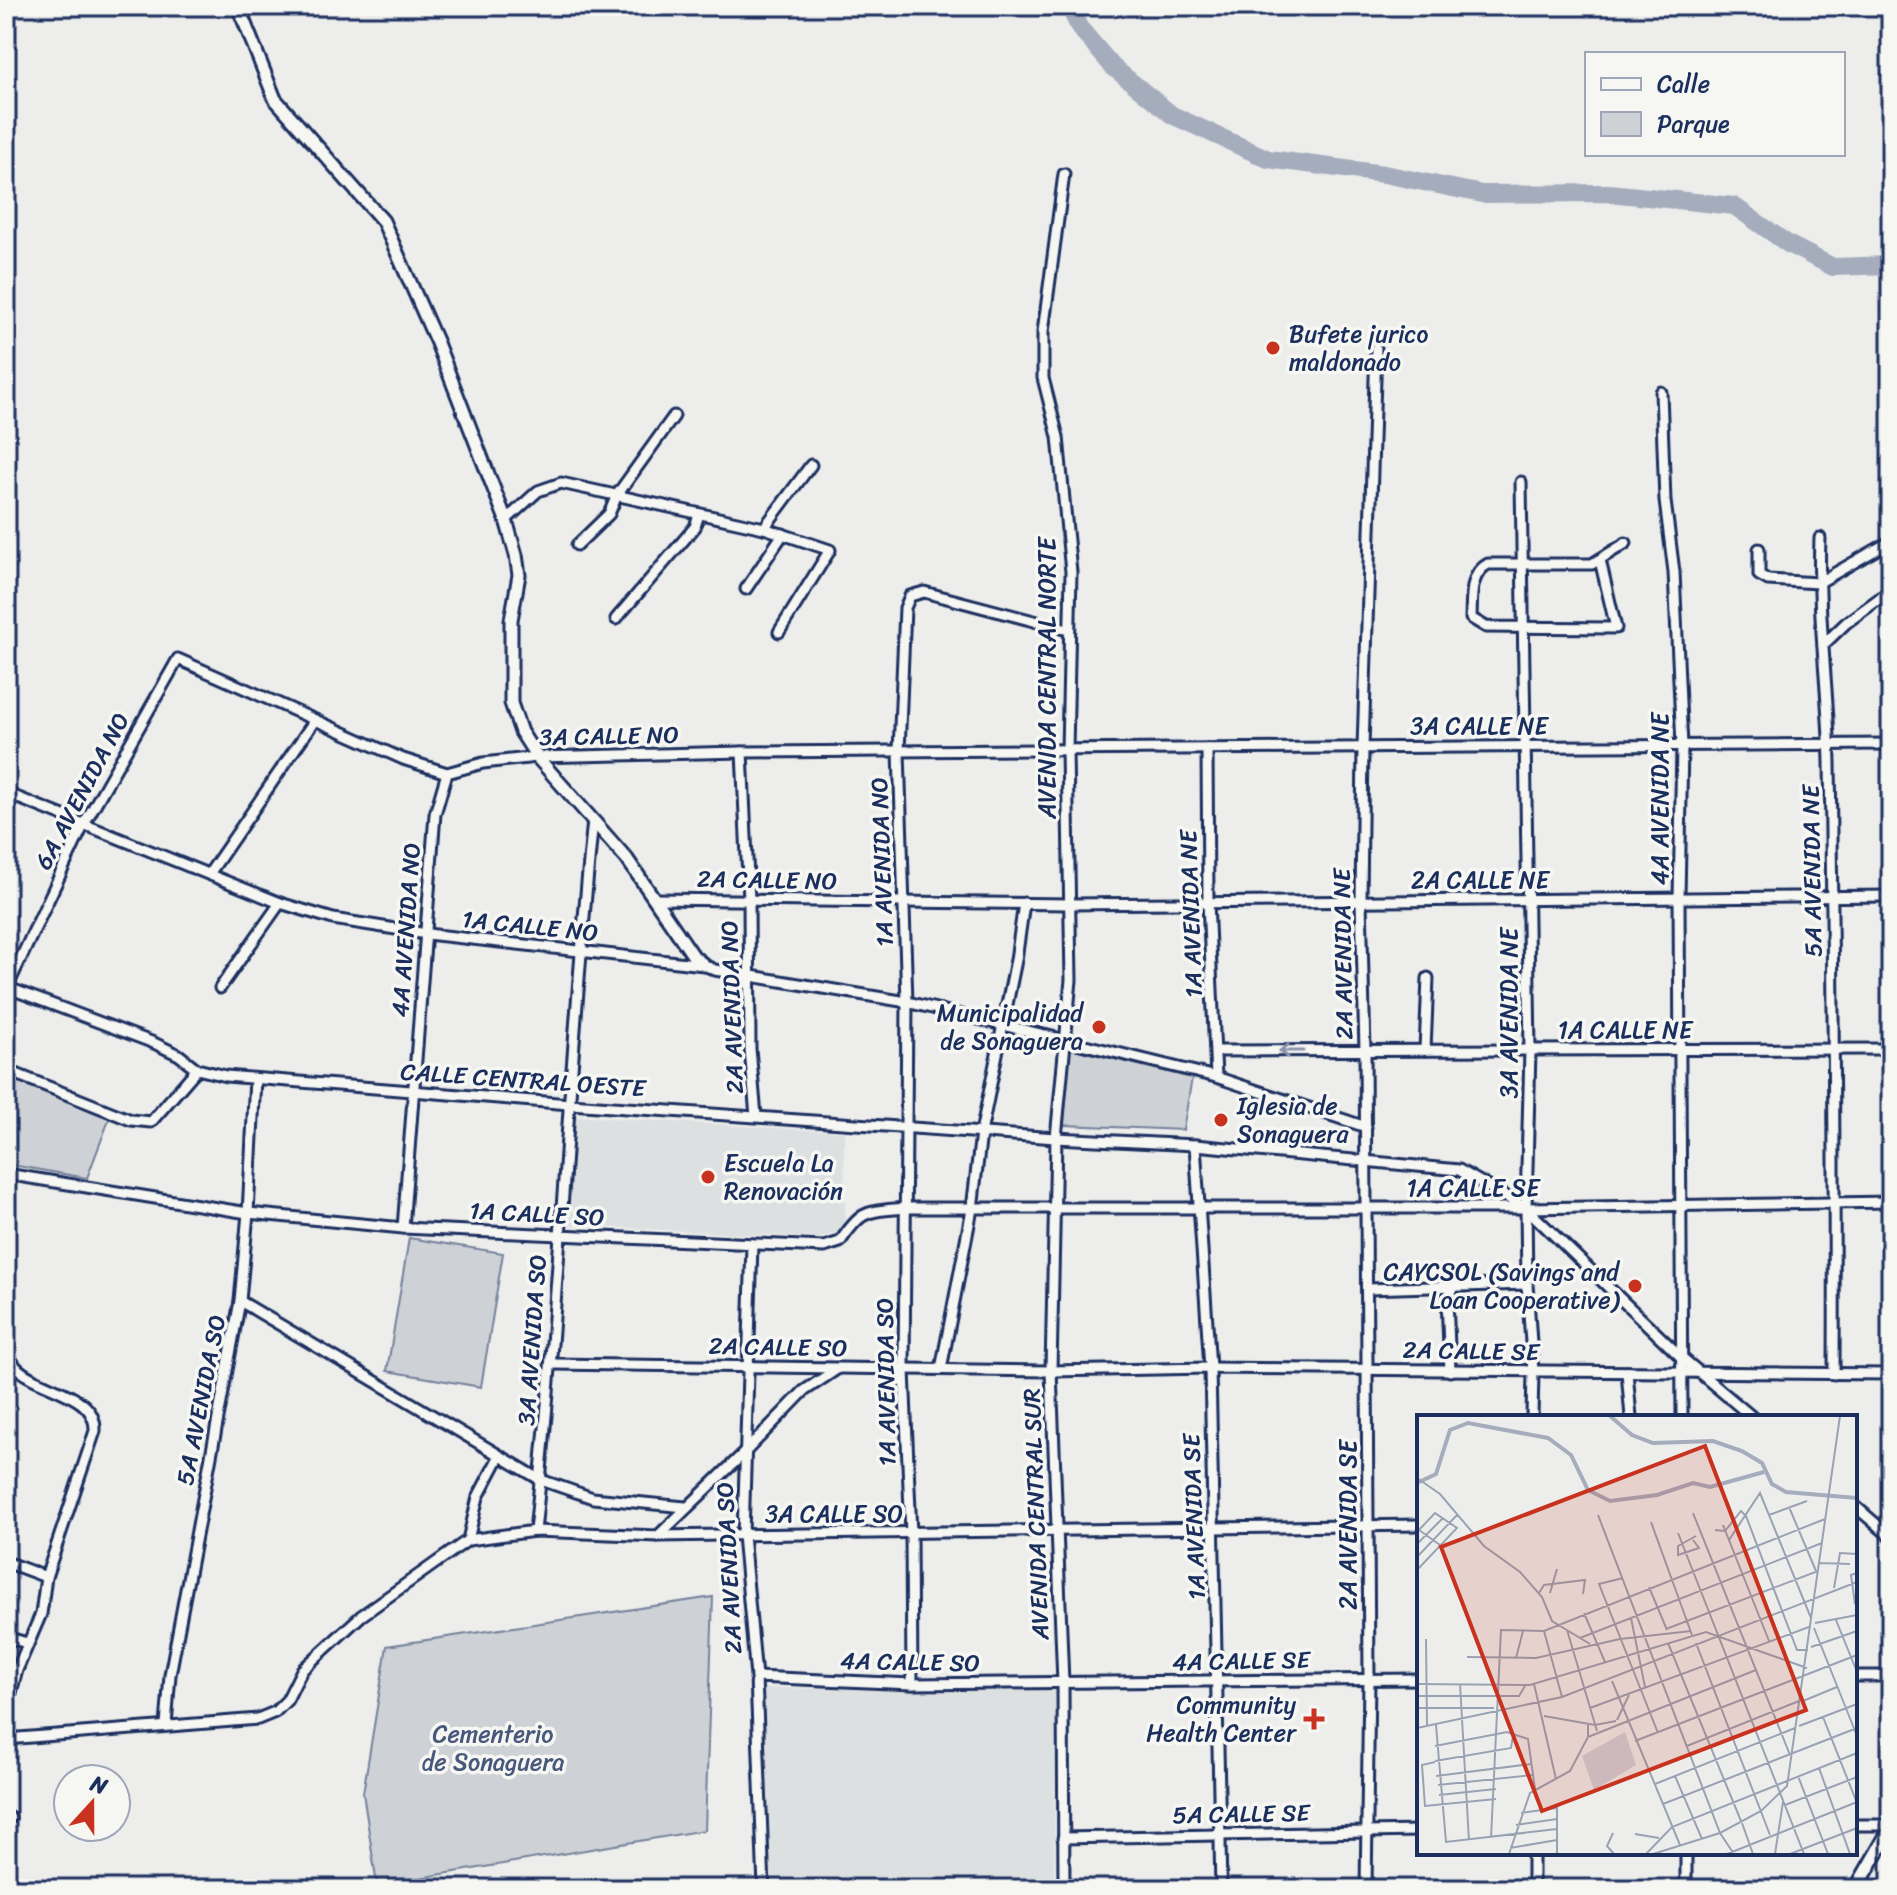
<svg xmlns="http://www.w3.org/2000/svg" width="1897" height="1895" font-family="Sriracha,sans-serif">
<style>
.built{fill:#dde0e1}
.green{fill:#ced2d7;stroke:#74809a;stroke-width:2}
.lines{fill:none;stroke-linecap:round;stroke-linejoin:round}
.river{stroke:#a5acbc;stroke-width:18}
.minor-casing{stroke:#1b2f5e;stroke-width:15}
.tertiary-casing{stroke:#1b2f5e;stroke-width:17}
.secondary-casing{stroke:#1b2f5e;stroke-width:18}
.minor{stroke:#f6f6f2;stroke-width:9}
.tertiary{stroke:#f6f6f2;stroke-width:11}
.secondary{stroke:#f6f6f2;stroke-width:12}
.oneway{stroke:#8892a8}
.poi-dot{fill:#c8321e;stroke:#f6f6f2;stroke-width:3}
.labels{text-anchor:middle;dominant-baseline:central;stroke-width:7;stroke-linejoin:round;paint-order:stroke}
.poi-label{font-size:24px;fill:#1b2f5e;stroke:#f6f6f2;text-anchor:start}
.street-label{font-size:24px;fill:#1b2f5e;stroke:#f6f6f2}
.park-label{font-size:24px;fill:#48587c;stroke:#f6f6f2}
.inset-river{fill:none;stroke:#a5acbc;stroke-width:4}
.inset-road{fill:none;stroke:#99a2b3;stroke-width:2}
.view{fill:#c8321e;fill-opacity:0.15;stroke:#c8321e;stroke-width:4}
.inset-edge{fill:none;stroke:#1b2f5e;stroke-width:4}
</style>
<rect width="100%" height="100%" fill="#edeeec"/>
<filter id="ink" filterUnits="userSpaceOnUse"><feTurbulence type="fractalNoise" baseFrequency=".0125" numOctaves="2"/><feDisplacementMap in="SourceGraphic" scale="16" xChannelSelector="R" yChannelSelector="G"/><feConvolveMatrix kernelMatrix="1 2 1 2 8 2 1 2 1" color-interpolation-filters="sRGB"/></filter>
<g filter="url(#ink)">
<g class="built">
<polygon points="575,1116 844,1132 845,1223 837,1233 819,1238 568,1225"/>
<polygon points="764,1688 1056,1690 1054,1889 772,1889"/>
</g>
<g class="green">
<polygon points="1070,1048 1192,1078 1183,1130 1064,1125"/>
<polygon points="8,1078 110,1117 87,1178 6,1164"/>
<polygon points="409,1238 503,1253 481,1387 387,1371"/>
<polygon points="713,1597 705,1830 377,1885 363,1793 387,1646"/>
</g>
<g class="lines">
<polyline class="river" points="1069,6 1079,27 1113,67 1172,115 1268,159 1384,174 1482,194 1609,193 1734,206 1788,244 1833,267 1891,265"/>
<defs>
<g id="minor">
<polyline points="1661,392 1665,501 1674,572 1682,746 1679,898 1682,1417"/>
<polyline points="1521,482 1530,1050 1526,1208 1527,1284 1533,1372 1532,1417"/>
<polyline points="506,520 538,491 561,483 764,528 830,550 779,632"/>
<polyline points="764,528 811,465"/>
<path d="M1820,538C1817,613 1828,687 1830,762C1833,966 1835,1170 1834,1374"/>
<polyline points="577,545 609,514 617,495 674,416"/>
<polyline points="1759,549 1759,575 1768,580 1818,583 1891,541"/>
<path d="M1600,560L1616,628L1486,627L1471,618C1472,599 1469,574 1488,564H1592L1626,543"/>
<polyline points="746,589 783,534"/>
<polyline points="616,619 695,527 699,514"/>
<polyline points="1823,645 1846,623 1891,590"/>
<polyline points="1207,749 1208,902 1216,1077"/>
<polyline points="742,752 749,900 750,1049 756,1116"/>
<polyline points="6,793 280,903 333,919 427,934 704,965 715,970 907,1002 1003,1025 1216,1077 1366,1127"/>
<polyline points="209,874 315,720"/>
<polyline points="656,899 1070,904 1891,896"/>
<polyline points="6,987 154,1043 179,1055 197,1069 226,1076 570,1104 1056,1138 1195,1145 1459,1170 1526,1208 1681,1357 1752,1417"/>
<polyline points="220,988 280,903"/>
<polyline points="6,990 84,824 178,659 403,759 447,773 483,763 537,757 742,752 1891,744"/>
<polyline points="1425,1050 1428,978"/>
<polyline points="1216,1051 1891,1049"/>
<polyline points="6,1070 131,1120 151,1122 197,1069"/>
<polyline points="1195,1145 1210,1368 1221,1889"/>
<path d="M6,1174L248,1213L403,1228L824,1247L840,1242C862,1209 866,1212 905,1208H1526L1891,1202"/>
<polyline points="403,1228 435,814 447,773"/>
<polyline points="752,1244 743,1535 756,1677 764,1889"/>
<polyline points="1367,1289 1527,1284"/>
<polyline points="240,1301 541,1480 593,1498 685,1507"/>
<path d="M6,1350C9,1356 12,1362 16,1367C38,1390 97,1392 95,1431L46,1577L41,1614L17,1670L9,1700L8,1738"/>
<polyline points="553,1364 1051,1371 1210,1368 1891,1374"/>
<polyline points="941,1369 972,1209 981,1133 1016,960 1024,903"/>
<polyline points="1450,1371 1447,1299 1455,1286"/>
<polyline points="1627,1372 1631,1417"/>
<polyline points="1855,1506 1891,1537"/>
<path d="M535,1531C560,1294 569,1056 593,820"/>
<polyline points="658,1536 743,1454 804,1391 837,1369"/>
<polyline points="468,1540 478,1497 499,1457"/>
<polyline points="6,1562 46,1577"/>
<polyline points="6,1637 27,1643"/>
<polyline points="1855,1676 1891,1676"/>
<polyline points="756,1677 912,1684 1419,1679"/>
<polyline points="912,1684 911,1534 904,1370 907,1002 899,751 905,608 910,596 924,592 1068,630"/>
<polyline points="166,1725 170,1675 240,1301 248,1213 255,1079"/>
<polyline points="6,1739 258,1719 275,1712 287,1700 302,1670 361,1616 468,1540 535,1531 658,1536 1419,1525"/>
<polyline points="6,1818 10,1818"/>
<polyline points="1855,1825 1891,1825"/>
<polyline points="1063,1838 1419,1831"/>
<polyline points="1533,1853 1533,1889"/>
<polyline points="1686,1853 1686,1889"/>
<polyline points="6,1889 8,1889"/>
<polyline points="1064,1889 1063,1683 1051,1371 1056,1138 1071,980 1067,750 1071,572 1058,437 1043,378 1043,332 1064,174"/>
<polyline points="1366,1889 1369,1679 1365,1050 1361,901 1363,747 1376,348"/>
</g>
<polyline id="tertiary" points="238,6 275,99 383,221 437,343 506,520 516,555 519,575 511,620 511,703 521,732 537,757 627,859 694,957 704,965"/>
<polyline id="secondary" points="1856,1889 1891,1828"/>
</defs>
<use href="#minor" class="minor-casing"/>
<use href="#tertiary" class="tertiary-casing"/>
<use href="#secondary" class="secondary-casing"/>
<use href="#minor" class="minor"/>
<use href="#tertiary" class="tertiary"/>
<use href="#secondary" class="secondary"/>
</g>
<defs><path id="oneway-shaft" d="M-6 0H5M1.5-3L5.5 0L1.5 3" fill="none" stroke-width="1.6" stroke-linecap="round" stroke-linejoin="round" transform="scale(2)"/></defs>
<use class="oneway" href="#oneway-shaft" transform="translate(1291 1051) rotate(180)"/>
</g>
<g class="poi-dot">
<circle cx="1273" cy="348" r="8"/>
<circle cx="1099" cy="1027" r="8"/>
<circle cx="1221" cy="1120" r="8"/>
<circle cx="708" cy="1177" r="8"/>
<circle cx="1635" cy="1286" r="8"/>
<path d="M1310 1707h8v8h8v8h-8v8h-8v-8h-8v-8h8z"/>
</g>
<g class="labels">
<g class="poi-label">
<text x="1289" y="334">Bufete jurico<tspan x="1289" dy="28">maldonado</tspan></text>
<text x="1083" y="1013" text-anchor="end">Municipalidad<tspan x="1083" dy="28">de Sonaguera</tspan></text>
<text x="1237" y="1106">Iglesia de<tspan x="1237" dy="28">Sonaguera</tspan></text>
<text x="724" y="1163">Escuela La<tspan x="724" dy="28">Renovación</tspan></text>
<text x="1619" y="1272" text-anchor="end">CAYCSOL (Savings and<tspan x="1619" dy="28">Loan Cooperative)</tspan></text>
<text x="1296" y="1705" text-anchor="end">Community<tspan x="1296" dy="28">Health Center</tspan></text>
</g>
<g class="street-label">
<text transform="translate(1047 678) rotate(-90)">AVENIDA CENTRAL NORTE</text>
<text x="1479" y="726">3A CALLE NE</text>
<text transform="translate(609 736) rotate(-1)">3A CALLE NO</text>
<text transform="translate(82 791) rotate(-62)">6A AVENIDA NO</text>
<text transform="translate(1660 799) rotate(-90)">4A AVENIDA NE</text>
<text transform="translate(882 862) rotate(-92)">1A AVENIDA NO</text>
<text transform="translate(1812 871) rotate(-91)">5A AVENIDA NE</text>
<text transform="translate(767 880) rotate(1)">2A CALLE NO</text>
<text x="1480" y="880">2A CALLE NE</text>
<text transform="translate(1191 914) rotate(-92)">1A AVENIDA NE</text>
<text transform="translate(530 926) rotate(6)">1A CALLE NO</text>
<text transform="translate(406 930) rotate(-86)">4A AVENIDA NO</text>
<text transform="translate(1343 954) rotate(-91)">2A AVENIDA NE</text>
<text transform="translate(732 1007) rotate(-92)">2A AVENIDA NO</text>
<text transform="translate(1509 1013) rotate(-90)">3A AVENIDA NE</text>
<text x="1625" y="1030">1A CALLE NE</text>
<text transform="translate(523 1080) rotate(4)">CALLE CENTRAL OESTE</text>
<text x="1473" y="1188">1A CALLE SE</text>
<text transform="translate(537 1214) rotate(3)">1A CALLE SO</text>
<text transform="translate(532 1340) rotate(-86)">3A AVENIDA SO</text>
<text transform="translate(778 1347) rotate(1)">2A CALLE SO</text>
<text transform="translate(1471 1351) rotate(1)">2A CALLE SE</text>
<text transform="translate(886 1382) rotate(-91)">1A AVENIDA SO</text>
<text transform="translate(201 1400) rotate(-79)">5A AVENIDA SO</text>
<text x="834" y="1514">3A CALLE SO</text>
<text transform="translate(1036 1514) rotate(-92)">AVENIDA CENTRAL SUR</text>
<text transform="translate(1194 1517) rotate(-92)">1A AVENIDA SE</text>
<text transform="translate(1348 1525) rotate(-90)">2A AVENIDA SE</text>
<text transform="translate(729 1568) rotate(-93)">2A AVENIDA SO</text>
<text transform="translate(1241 1661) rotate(-1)">4A CALLE SE</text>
<text transform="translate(910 1662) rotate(1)">4A CALLE SO</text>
<text transform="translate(1241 1814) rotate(-1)">5A CALLE SE</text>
</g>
<g class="park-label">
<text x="493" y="1734">Cementerio<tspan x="493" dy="28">de Sonaguera</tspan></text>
</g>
</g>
<g transform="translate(1417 1415)">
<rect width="440" height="440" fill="#edeeec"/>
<path d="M208,317L219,350L177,375L165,341Z" fill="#ced2d7"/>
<path class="inset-river" d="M193,1L215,20L236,28L296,26L325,36L345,48L355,69L369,77L440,83M0,68L19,59L33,15L51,8L131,23L154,40L171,75L193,86L240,80L276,68L293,72L347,57"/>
<path class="inset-road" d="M0,63L23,79L67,131L103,157L125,182L135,206L173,229M372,92L399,156M276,98L373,340M181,100L303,418L317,439M352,100L390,86M234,107L275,220M306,110L352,226M2,115L23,130M298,115L308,116L324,96L329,101L380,235H391M0,117L18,98L40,113L0,155M261,118L387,439M276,125L282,133L261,140V131L279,121M312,125L343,78L394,203M0,129L26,103M0,142L40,100M402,148L433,149M206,163L182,169L241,318M232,172L250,215M417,173L423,138L440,139M122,178L127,170L168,165L166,179M133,178L140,154M438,189L434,160L440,158M167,198L188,247M214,203L228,272M419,205L440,257M398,208L440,200M397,213L440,321M249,214L401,156M150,215L180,316M127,216L145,282M163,223L405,128M9,224L10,311M251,228L324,406M279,228L353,420M394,232L440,216M50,242L119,243L203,224L274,216M99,243L106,216M195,266L263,430M0,269L113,270L289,217L390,253M43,269L52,426M117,269L139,364M0,281H102L108,271M386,286L420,272M0,293H77M173,293L392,212M127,301L178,310L199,306M406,302L440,388M200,305L212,280M19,310L29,427L140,414M382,311L440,289M0,313L145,282L440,167M171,322L339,255M218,326L440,240M18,331L90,317L111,324L118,374M270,331L382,286M18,346L94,333L96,321M18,347L5,350L8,391L79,384M402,353L433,439M19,361L114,349M258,361L285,424M381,361L411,439M238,369L378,313M21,370L115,360M22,380L79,374M246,389L440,313M368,390L440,362M104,398L140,393V438M325,408L336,439M99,410L140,404M196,418L190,431L197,439M218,419L242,423M74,423L84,215L127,216L408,104M93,433L140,425M92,439L113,378L153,356L171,322V309M229,439L255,412L440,338M236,439L303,418L344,396L370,371L423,1M310,439L440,387M358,439L366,387M373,439L440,413"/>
<path class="view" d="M288,31L389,295L125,396L24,132Z"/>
<rect width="440" height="440" class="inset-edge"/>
</g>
<rect width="1897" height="1895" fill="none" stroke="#f6f6f2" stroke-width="32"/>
<rect x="16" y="16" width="1865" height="1863" fill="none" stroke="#1b2f5e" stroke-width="3" filter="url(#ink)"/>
<rect x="1585" y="52" width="260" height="104" fill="#f6f6f2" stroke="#9ea6b7" stroke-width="2"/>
<rect x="1601" y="78" width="40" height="12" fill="#f6f6f2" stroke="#9ea6b7" stroke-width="2"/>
<text x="1657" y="92" font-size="24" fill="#1b2f5e">Calle</text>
<rect x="1601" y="112" width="40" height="24" fill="#ced2d7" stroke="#9ea6b7" stroke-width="2"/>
<text x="1657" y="132" font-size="24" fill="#1b2f5e">Parque</text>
<g transform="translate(92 1803) rotate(21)"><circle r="38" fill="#f6f6f2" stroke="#9ea6b7" stroke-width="2"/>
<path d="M0-6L14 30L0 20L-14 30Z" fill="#c8321e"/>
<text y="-12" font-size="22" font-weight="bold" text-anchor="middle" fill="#1b2f5e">N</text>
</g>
</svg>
